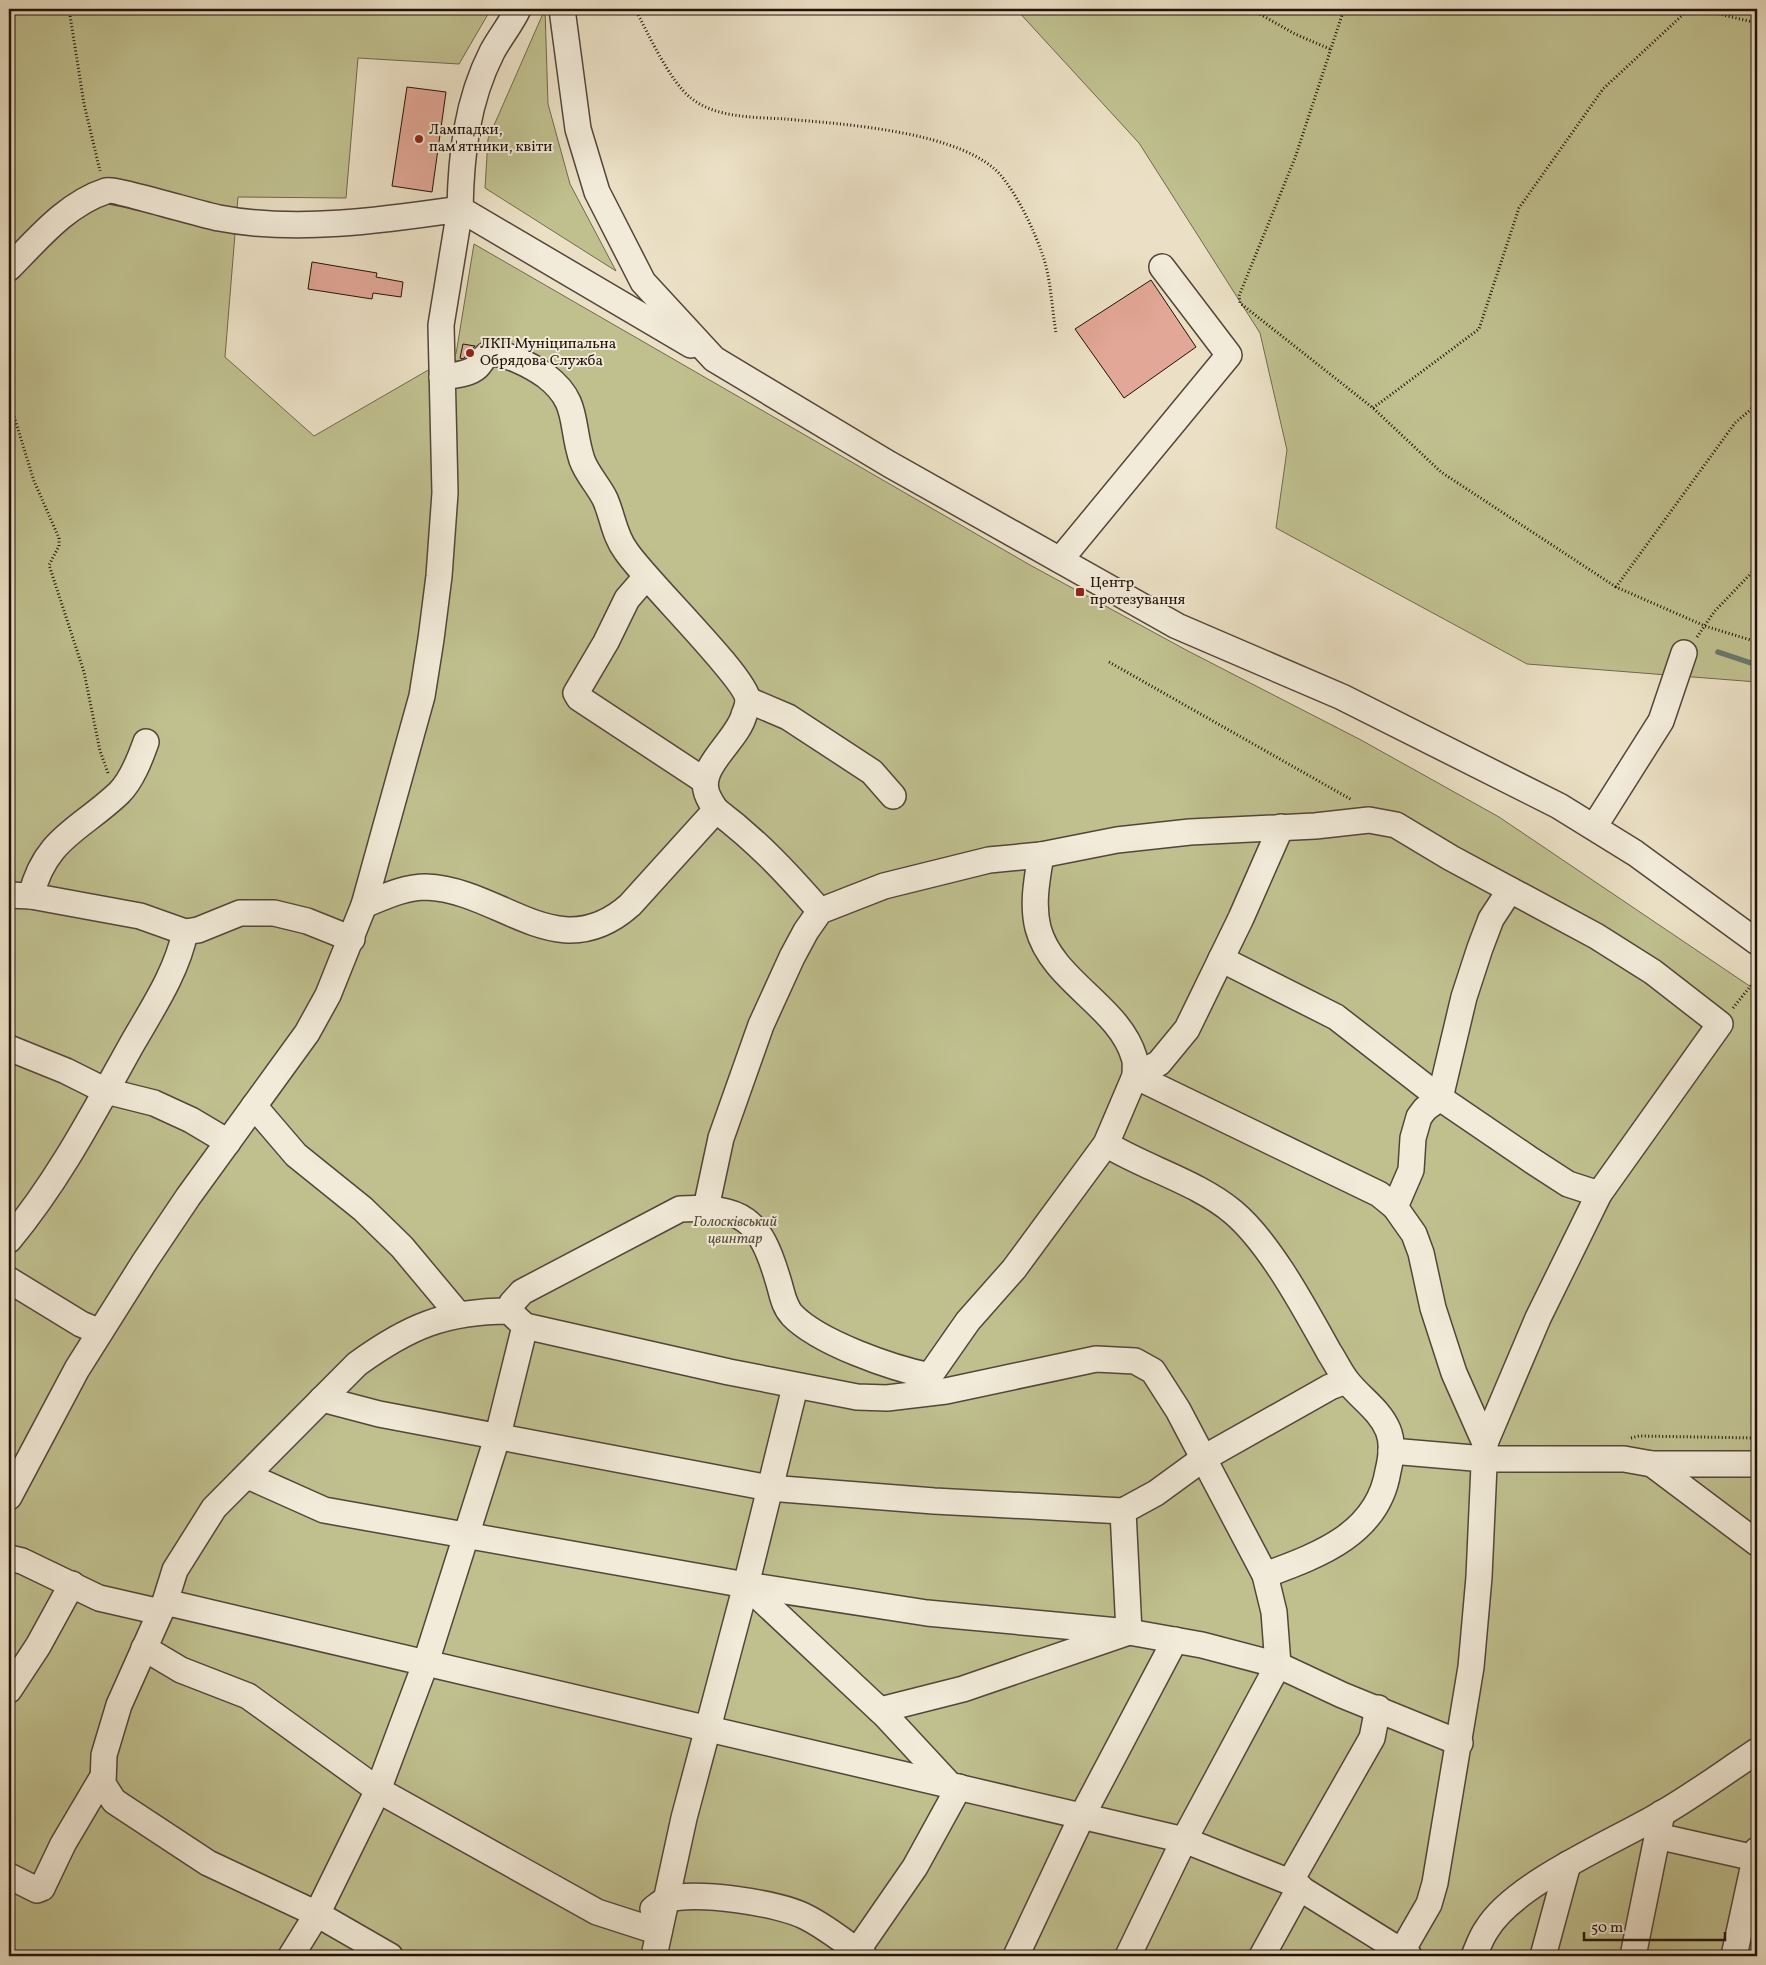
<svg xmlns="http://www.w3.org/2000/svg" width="1766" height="1965" font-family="Vollkorn,serif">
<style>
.green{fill:#c0c08f;stroke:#71684d}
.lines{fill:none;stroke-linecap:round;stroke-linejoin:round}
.stream{stroke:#69796d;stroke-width:5.5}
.building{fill:#e2a796;stroke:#22110b}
.minor-casing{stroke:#54453a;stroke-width:28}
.path{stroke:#22110b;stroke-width:3;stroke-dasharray:1 2.5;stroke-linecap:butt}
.minor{stroke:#f2ebd9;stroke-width:25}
.poi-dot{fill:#8f2418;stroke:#f2ebd9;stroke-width:2}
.labels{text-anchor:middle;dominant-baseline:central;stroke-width:4;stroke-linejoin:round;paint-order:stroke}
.poi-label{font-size:15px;fill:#22110b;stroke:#f2ebd9;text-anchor:start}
.park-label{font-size:15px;font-style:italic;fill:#594e39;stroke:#f2ebd9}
</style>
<rect width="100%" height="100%" fill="#ebe0c5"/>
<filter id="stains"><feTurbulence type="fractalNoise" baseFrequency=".004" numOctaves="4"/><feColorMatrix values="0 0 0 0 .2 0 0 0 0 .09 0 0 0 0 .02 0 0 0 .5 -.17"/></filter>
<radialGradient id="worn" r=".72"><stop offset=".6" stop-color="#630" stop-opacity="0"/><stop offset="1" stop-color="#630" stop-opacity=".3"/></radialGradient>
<g class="green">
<polygon points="9,9 491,9 459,64 358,58 346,198 238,197 225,357 314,436 456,354 474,244 1030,565 1188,651 1361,740 1499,817 1757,991 1757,1956 9,1956"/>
<polygon points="545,9 548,104 570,184 616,271 485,188 488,139"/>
<polygon points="1016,9 1757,9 1757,682 1527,664 1276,528 1287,450 1260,333 1139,143"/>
</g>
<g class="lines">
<polyline class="stream" points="1718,652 1757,665"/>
</g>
<g class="building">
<polygon points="407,87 446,92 432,192 392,186"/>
<polygon points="312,262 377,273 376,277 403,282 401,297 373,293 372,299 308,289"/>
<polygon points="1151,280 1196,347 1124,398 1075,329"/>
<polygon points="463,344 475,346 463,359 460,358"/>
</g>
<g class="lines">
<defs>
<g id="minor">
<path d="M518,9C511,24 500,37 492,52C467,101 461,155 460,209L691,345"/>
<polyline points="562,9 578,129 597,192 643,282 714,359 889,464 1177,626 1342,697 1559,806 1635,853 1757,942"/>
<path d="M9,268C37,240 66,204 106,191C114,188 202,215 219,218C296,233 384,220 460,209L441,325L445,493L439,576L431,639L422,696L364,905L328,995L307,1033L188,1197L145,1261L77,1369L9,1497"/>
<path d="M442,377C453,375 468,375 477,367C481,363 483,358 487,355C500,348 535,368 546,376C580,402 570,424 582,460C587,474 598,485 605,499C613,517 614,535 626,551C645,580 746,677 748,700C748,705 746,710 744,715C738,739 700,765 706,790C707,797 712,804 716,810"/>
<polyline points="1060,560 1229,355 1162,267"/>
<polyline points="646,577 627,599 606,642 576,693 579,698 705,781"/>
<polyline points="748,700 788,717 872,772 893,796"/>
<polyline points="1594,827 1661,721 1684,653"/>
<path d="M1041,855C1037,879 1032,904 1038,928C1052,981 1119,1006 1134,1057C1136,1062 1135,1070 1135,1076L1379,1194L1395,1207L1414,1234L1421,1253L1433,1308L1454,1373L1485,1443L1479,1577L1471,1667L1435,1883L1429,1904L1399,1956"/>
<polyline points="9,895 31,896 140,916 185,932 198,930 240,913 274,913 307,921 352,939"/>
<path d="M31,896C45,838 80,830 119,793C132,780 140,759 146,742"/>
<path d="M364,905C384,897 404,887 426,887C502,890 558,969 630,905L716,810C758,842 786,872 820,911"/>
<polyline points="1221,959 1336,1017 1440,1098 1531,1160 1568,1184 1599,1194"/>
<polyline points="9,1048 66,1071 106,1091 154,1103 191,1120 228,1142"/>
<polyline points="254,1106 296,1155 363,1209 402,1247 458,1314"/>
<path d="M1106,1144C1145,1168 1199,1183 1233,1212C1270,1243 1305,1309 1329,1352C1335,1361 1340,1372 1347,1381C1360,1398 1379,1409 1388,1430C1393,1442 1391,1459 1388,1471C1378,1534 1319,1555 1265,1575"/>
<polyline points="1395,1207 1411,1170 1413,1138 1419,1117 1425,1109 1440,1098 1464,997 1480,948 1491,919 1510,890"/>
<polyline points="706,1208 721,1138 761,1025 792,957 806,931 820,911 884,886 989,860 1041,855 1117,840 1190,832 1315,826 1369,820 1396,825 1451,858 1596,936 1653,972 1720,1024 1599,1194 1538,1318 1485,1443"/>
<path d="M9,1240C59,1180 94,1112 132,1044C152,1009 177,972 185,932"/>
<polyline points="9,1280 81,1324 100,1332"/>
<path d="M509,1311L512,1303L522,1292L680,1209C743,1206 760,1219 778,1280C782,1292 783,1305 792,1315C819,1343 892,1368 930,1376"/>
<polyline points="917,1394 968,1321 1014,1269 1106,1144 1135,1076 1159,1063 1187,1029 1241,918 1281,827"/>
<polyline points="322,1399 379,1414 769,1488 934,1501 1123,1511 1156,1493 1204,1458 1330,1387 1346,1381"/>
<polyline points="1391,1451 1485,1459 1624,1459 1652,1464 1757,1464"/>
<polyline points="1652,1464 1757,1543"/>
<polyline points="248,1476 324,1510 746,1585 927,1613 1129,1632 1202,1645 1278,1665 1342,1695 1460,1743"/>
<polyline points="9,1558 22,1561 99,1598 160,1612"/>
<polyline points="746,1585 885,1715 949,1784"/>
<polyline points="165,1602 1184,1840 1290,1882 1409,1956"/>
<polyline points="144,1648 181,1670 248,1696 378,1790 597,1912 659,1932"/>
<polyline points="9,1690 38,1646 72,1584"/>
<polyline points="880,1710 963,1689 1129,1632 1123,1511"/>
<polyline points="1657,1836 1755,1858"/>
<polyline points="9,1876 37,1890 42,1888 63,1844 102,1778"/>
<polyline points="1290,1882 1372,1738 1378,1708"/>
<path d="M653,1909C657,1906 661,1902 666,1900C694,1890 779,1903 806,1917C824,1926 841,1939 857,1951"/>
<polyline points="291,1956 317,1914 378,1790 426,1662 498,1435 525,1326"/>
<path d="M390,1956L317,1914L208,1863L126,1809L114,1801L103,1784L104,1755L119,1705L165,1602L175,1570L214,1508L357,1364C408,1327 445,1311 509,1311L525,1326L729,1372L857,1397L887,1398L946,1391L1096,1359L1135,1361L1153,1371L1178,1410L1265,1575L1274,1612L1278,1665L1184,1840L1128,1956"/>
<polyline points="654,1956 684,1818 746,1585 795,1387"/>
<polyline points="864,1956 857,1951 915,1867 959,1787"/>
<polyline points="1016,1956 1082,1816 1175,1640"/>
<polyline points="1262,1956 1300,1887"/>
<path d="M1474,1956C1478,1947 1481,1937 1487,1929C1515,1883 1614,1842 1661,1814C1694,1795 1725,1772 1757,1751"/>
<polyline points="1543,1956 1568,1864"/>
<polyline points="1633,1956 1662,1813"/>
<polyline points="1734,1956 1757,1850"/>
</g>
</defs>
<use href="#minor" class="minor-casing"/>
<g class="path">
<polyline points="69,9 84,104 100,171"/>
<path d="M635,9C648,33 670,82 691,98C715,118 754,117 785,119C841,124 967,131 1003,178C1020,200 1035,232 1044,259C1051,282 1052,309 1056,333"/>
<polyline points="1251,9 1295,34 1330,49"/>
<polyline points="1344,9 1295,158 1239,296 1240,303 1373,408 1441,472 1616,587"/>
<polyline points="1698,9 1757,23"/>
<polyline points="9,400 34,481 59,538 59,546 49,565 84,672 100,751 108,773"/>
<polyline points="1757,404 1735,423 1616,587 1705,626 1757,642"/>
<polyline points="1373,408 1479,329 1519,208 1603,89 1689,9"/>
<polyline points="1697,637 1714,612 1757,567"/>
<polyline points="1109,662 1352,800"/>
<polyline points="1733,1008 1757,978"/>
<polyline points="1631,1438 1639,1436 1757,1438"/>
</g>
<use href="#minor" class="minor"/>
</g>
<g class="poi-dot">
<circle cx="419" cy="139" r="5"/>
<circle cx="470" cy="353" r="5"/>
<rect x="1075" y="587" width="10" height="10" rx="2.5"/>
</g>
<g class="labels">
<g class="poi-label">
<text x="429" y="130">Лампадки,<tspan x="429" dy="17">пам'ятники, квіти</tspan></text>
<text x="480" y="344">ЛКП Муніципальна<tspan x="480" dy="17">Обрядова Служба</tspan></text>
<text x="1090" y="583">Центр<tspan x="1090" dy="17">протезування</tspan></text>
</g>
<g class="park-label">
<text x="735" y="1222">Голосківський<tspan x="735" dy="17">цвинтар</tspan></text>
</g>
</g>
<rect width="1766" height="1965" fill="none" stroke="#ebe0c5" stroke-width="30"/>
<rect x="10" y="10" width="1746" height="1945" fill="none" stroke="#22110b" stroke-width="2.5"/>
<rect x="15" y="15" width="1736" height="1935" fill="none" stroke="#22110b"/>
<path d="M1584 1932v8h141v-8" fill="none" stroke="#22110b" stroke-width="2.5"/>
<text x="1591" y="1932" font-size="15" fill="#22110b" stroke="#f2ebd9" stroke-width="4" paint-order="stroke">50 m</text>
<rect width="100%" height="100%" filter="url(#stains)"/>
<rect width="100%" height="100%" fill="url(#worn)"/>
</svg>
